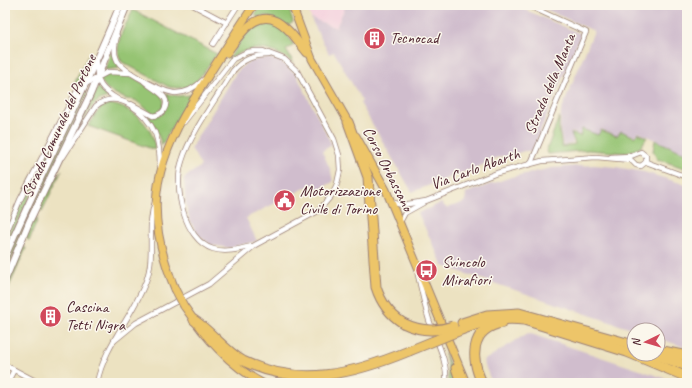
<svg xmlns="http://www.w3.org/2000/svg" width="692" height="388" font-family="Caveat,sans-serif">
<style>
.built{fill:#f4cfdd}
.industrial{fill:#d0bdcd}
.green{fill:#96c473;stroke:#70724f}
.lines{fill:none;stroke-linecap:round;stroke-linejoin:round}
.minor-casing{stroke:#9b8076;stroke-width:6}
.tertiary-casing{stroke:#9b8076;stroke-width:8}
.primary-casing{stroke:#9b8076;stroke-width:9}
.motorway-casing{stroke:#9b8076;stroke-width:11}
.minor{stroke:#fff;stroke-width:4.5}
.tertiary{stroke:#fff;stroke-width:6}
.primary{stroke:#edc569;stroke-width:7}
.motorway{stroke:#edc569;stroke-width:9}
.primary-bridge-casing{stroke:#9b8076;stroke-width:9;stroke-linecap:butt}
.motorway-bridge-casing{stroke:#9b8076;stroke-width:11;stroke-linecap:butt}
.primary-bridge{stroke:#edc569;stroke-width:7}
.motorway-bridge{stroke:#edc569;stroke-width:9}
.labels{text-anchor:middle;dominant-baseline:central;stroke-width:3;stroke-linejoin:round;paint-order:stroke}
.poi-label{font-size:16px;fill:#4a1f2b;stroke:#fbf7ec;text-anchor:start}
.street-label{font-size:16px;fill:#4a1f2b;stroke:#fbf7ec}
</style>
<rect width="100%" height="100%" fill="#fbf7ec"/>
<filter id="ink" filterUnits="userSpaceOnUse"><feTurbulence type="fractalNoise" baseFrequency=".025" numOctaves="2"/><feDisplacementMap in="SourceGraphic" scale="8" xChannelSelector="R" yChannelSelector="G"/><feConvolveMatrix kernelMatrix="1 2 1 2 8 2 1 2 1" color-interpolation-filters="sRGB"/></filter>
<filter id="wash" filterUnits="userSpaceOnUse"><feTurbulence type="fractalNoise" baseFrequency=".012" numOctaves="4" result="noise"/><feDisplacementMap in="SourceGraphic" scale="16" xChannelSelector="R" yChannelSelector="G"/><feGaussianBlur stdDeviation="0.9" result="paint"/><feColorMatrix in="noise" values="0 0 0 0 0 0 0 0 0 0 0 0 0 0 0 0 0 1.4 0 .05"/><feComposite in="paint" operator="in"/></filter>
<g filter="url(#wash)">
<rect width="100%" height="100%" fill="#ece2c1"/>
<polygon class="built" points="306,5 346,5 336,28 311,18"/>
<g class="industrial">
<polygon points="346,5 514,5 581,34 532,151 524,151 506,157 502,156 488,161 485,164 412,192 360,103 362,101 334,52 329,54 312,21 311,18 336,28"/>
<polygon points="536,5 687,5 687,148 685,153 638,132 635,136 621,131 617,136 601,129 598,135 582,129 580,135 571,132 573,143 563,146 560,130 561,111 594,31"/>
<polygon points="268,58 280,61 296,74 332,145 322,151 331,171 333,182 312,193 309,186 246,218 257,241 229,248 211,245 199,236 190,221 186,206 184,178 201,166 191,148 236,73 245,64 258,59"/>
<polygon points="594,165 616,167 644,172 687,185 687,348 658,338 658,330 634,330 443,266 418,213 441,203 447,208 465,202 466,193 511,177 552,168"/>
<polygon points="528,333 679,383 492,383 483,361"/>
</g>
<g class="green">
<polygon points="261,5 288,5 293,22 288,26 266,16 257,17 255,15"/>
<path d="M133,10L217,54L196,82L187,87L178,88L169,87L122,62C111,46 126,25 133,10Z"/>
<path d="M262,22C279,22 285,31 294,45L286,50L294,63C271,47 252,43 228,60L249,28Z"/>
<polygon points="112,51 119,68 105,70 111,51"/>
<polygon points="88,56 91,58 77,85 74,84"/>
<polygon points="109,74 123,74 135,78 161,95 164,101 163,107 156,113 152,113 135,100 126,99 108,90 100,80 101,77"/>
<path d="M98,87L108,97C88,102 90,116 79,128Z"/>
<polygon points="84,92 88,93 5,274 5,264 23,221"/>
<polygon points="166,94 178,96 191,95 162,145 155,127 148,116 158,116 168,100"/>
<path d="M110,104C133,108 154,125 155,150L88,126L100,108Z"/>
<polygon points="559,117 559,130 562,147 575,144 571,133 580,136 582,129 598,135 601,130 617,136 621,131 635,137 638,133 647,137 641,147 626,153 588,150 549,154 546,152 547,149"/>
<path d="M63,122L64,123L5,250C5,226 48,145 63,122Z"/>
<polygon points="655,140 685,153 687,150 687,169 657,159 653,151"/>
<polygon points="62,170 42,211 40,210 39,207 49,185"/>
<polygon points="36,218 38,218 29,241 26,237 33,219"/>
<polygon points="24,247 26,248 5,296 5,286 21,249"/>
<polygon points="445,353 457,383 448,383 448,368"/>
</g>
</g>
<g filter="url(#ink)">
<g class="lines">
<defs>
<g id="minor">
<polyline points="193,5 227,23"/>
<polyline points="527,5 586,32 531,163"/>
<path d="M117,36C115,44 113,52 117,60C122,71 164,93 176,93C187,93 195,88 203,80"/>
<polyline points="213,44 238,5"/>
<path d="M97,62C95,83 102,90 119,100"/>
<path d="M131,104L153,116C158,115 162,114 164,110C173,95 152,90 144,81"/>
<path d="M63,157L96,106C117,88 146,112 155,133C159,143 160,156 160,167"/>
<polyline points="611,157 631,156 641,152 646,156 646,162"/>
<polyline points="646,162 687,177"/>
<polyline points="391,202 402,205 426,201 497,173 542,161 596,157 631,160 636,165 641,166 646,162"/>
<polyline points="400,222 405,213 423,203"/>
<polyline points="5,236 20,200 78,88 108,72 131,73"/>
<path d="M252,246C240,249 226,253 213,249C184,240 173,188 182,161C190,134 218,96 233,71C243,59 254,55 269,55"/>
<path d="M417,271C421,287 424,304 429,320C436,341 448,360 446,383"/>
<polyline points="114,341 136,323 209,284 255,245 318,211 332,195 337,184 340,170 339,155 334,139 297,71 284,59 263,51 255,51 247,52 233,59 184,122"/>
<polyline points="5,365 39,383"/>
<polyline points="7,383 14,370"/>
<path d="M97,383C104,346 133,316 146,281C156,256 146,227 155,202"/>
</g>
<g id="tertiary">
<path d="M5,257C41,172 85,91 120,5"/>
<polyline points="5,280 30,220 90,95 127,5"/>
</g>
<g id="primary">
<polyline points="292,5 312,59 350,125"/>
<path d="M227,53C242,32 260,2 287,29C295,36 300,45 307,53"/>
<polyline points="356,136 386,190 466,383"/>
<path d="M175,289C145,216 151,169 192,102C212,70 232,37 254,5"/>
<path d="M184,306C205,337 229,365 262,383"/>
<polyline points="455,368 460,383"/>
</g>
<g id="motorway">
<path d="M348,122L368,177L376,287C381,303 389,314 403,323"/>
<path d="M194,320C212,332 224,350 243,361C300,388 353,374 409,351"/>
<polyline points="462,323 487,315 519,313 634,345"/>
<path d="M456,332C478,323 499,317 524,320L627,352L687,377"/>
<polyline points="658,350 687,356"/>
<polyline points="653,354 687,366"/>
<path d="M482,383C471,359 469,329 502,323"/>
</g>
</defs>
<use href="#minor" class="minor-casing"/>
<use href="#tertiary" class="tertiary-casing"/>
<use href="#primary" class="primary-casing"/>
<use href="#motorway" class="motorway-casing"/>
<use href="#minor" class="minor"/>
<use href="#tertiary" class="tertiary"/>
<use href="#primary" class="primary"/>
<use href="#motorway" class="motorway"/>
<defs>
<polyline id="primary-bridge" points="175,289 184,306"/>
<g id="motorway-bridge">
<path d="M403,323C419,331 436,332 453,326"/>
<polyline points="409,351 456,332"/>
</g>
</defs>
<use href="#primary-bridge" class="primary-bridge-casing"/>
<use href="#motorway-bridge" class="motorway-bridge-casing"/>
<use href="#primary-bridge" class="primary-bridge"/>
<use href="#motorway-bridge" class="motorway-bridge"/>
</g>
</g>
<defs>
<symbol id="building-disc" viewBox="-11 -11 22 22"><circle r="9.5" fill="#d1495b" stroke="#fbf7ec"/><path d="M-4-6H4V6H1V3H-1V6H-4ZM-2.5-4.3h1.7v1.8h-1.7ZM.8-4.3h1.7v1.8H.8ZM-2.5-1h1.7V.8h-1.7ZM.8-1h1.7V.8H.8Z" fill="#fff"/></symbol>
<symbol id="civic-disc" viewBox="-11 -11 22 22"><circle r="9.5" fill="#d1495b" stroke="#fbf7ec"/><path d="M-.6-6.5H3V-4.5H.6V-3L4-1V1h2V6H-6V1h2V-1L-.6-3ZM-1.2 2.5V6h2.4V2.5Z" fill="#fff"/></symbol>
<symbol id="bus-disc" viewBox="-11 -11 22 22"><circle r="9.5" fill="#d1495b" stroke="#fbf7ec"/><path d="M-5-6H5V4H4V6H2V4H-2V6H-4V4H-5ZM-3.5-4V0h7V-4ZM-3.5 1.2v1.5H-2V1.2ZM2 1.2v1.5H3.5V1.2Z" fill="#fff"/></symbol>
</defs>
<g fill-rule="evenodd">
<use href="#building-disc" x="362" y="26" width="25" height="25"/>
<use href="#civic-disc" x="272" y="188" width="25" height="25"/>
<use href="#bus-disc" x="414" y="258" width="25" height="25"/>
<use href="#building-disc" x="38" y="304" width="25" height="25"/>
</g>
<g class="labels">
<g class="poi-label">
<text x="390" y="38">Tecnocad</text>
<text x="300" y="191">Motorizzazione<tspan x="300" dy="18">Civile di Torino</tspan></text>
<text x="442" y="262">Svincolo<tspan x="442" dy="18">Mirafiori</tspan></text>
<text x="66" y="307">Cascina<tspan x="66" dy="18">Tetti Nigra</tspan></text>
</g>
<g class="street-label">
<text transform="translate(550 84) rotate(-67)">Strada della Manta</text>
<text transform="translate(59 126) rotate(-65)">Strada Comunale del Portone</text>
<text transform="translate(388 169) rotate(63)">Corso Orbassano</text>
<text transform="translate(475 169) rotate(-20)">Via Carlo Abarth</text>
</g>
</g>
<rect width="692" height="388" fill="none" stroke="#fbf7ec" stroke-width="20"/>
<g transform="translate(646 342) rotate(265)"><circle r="19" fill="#fbf7ec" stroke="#b4a19f"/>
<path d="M0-3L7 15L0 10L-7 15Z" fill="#d1495b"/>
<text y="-6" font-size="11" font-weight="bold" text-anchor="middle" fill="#4a1f2b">N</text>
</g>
</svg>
